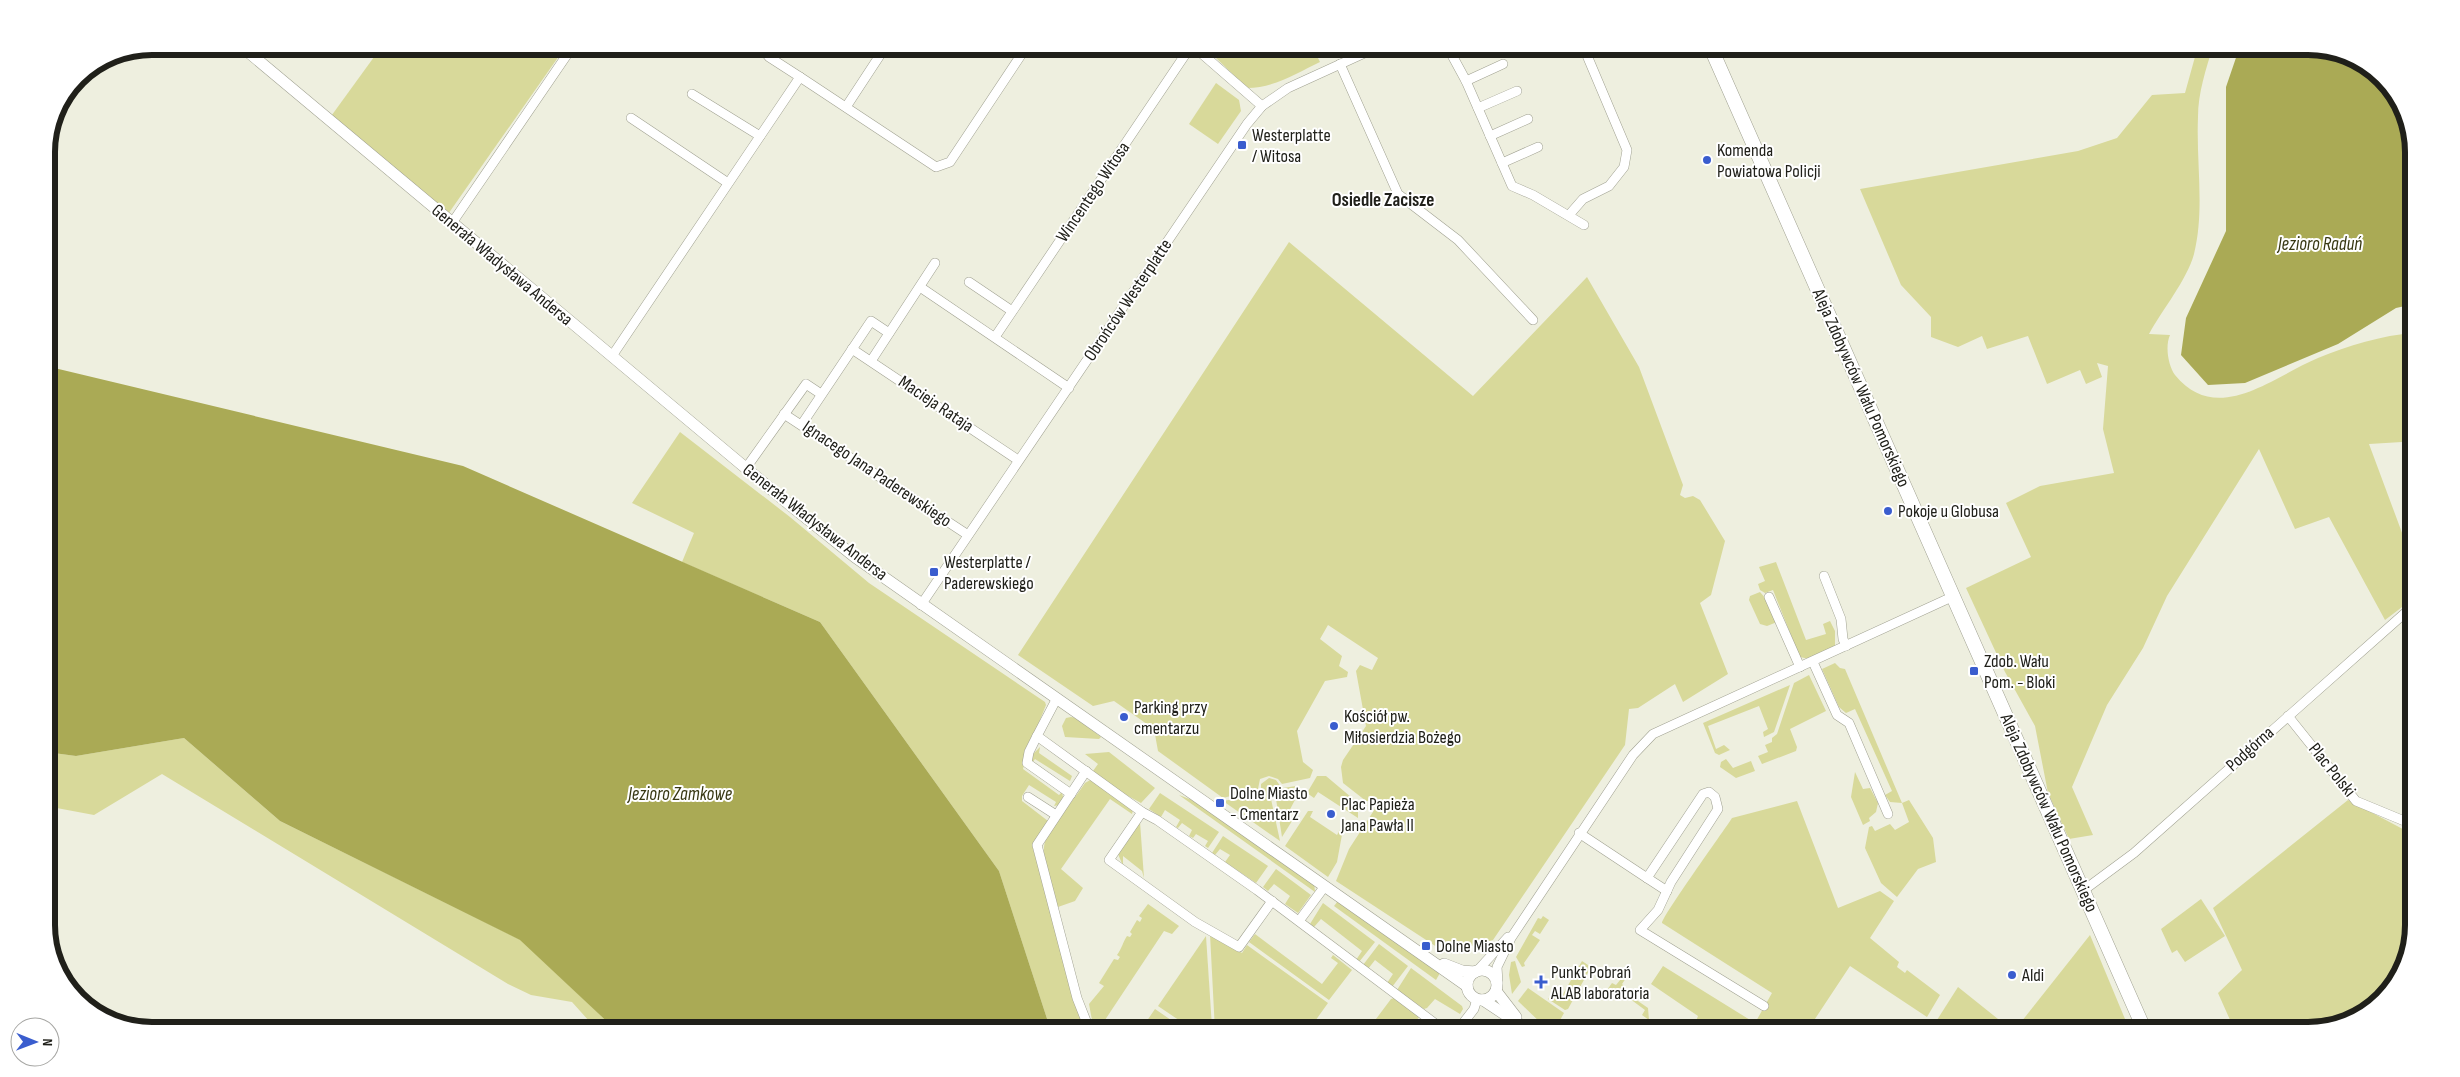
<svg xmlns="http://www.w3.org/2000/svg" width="2460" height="1077" font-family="'Sofia Sans Condensed',sans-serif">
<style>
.green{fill:#d8d99a}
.water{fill:#aa5}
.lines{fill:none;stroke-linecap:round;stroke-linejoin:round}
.minor-casing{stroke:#a0a191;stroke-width:10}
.secondary-casing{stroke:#a0a191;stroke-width:12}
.primary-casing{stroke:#a0a191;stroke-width:15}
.minor{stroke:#fff;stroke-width:9}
.secondary{stroke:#fff;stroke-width:11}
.primary{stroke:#fff;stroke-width:14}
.poi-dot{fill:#3a5dce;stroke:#fff;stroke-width:2}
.labels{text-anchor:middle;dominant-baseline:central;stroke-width:4;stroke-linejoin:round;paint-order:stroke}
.poi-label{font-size:18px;fill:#20201a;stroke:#fff;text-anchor:start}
.street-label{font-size:18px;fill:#20201a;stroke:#fff}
.neighbourhood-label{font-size:19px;font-weight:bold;fill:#20201a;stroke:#fff}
.water-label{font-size:19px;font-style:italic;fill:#373712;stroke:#fff}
.rim{fill:none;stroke:#20201a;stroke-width:6}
</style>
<rect width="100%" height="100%" fill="#eeefdf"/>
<g class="green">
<polygon points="382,46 566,46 446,217 329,119"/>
<path d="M1209,46H1312L1320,62C1297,73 1274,88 1247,88L1214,56Z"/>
<path d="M2198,46H2213C2206,69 2198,93 2198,117C2196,163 2205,209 2194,254C2187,280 2162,310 2149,334L2170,335C2165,346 2168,365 2175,375C2217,427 2274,376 2318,358C2348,346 2382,335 2414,333V376L2408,377L2402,442L2369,444L2414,565V598L2385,620L2329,517L2295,529L2259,449L2167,596L2143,648L2107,705L2072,787L2093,835L2069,839L2048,793L2035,726L2005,672L1966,588L2031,557L2006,503L2040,486L2114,473L2103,429L2108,366L2097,363L2102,377L2086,384L2080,370L2047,384L2028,336L1987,349L1982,336L1958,347L1931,337V317L1901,285L1860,189L2078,151L2117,138L2152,95L2185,93Z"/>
<polygon points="1216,83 1239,100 1241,111 1218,144 1189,124"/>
<polygon points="1289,242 1473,396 1587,277 1639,367 1683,485 1680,495 1685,498 1693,496 1700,500 1725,541 1711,595 1700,603 1728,674 1683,702 1675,684 1638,708 1629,709 1625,745 1493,940 1446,953 1336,881 1349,849 1380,801 1366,801 1343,783 1341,767 1343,760 1366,726 1356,671 1360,665 1372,670 1378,658 1328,625 1320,639 1342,656 1339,666 1348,672 1347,677 1325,681 1297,731 1303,762 1313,770 1310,778 1282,784 1278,779 1269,776 1260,779 1258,789 1223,798 1158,751 1154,729 1114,701 1093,706 1018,655"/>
<polygon points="680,432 790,517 869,583 1045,702 1046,705 1029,747 1023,769 1059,795 1062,792 1063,797 1059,805 1054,806 1056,802 1029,785 1022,796 1022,801 1048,821 1032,845 1086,1031 1051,1031 999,871 820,622 682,562 694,533 632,503"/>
<polygon points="1776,562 1806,640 1826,634 1823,624 1830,621 1835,631 1835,646 1809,659 1800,657 1798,653 1773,590 1765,593 1760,590 1758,584 1765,581 1759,567"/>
<polygon points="1760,592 1767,600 1777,622 1767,626 1760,624 1749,600 1750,596"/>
<polygon points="1835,663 1840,668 1845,669 1902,803 1909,800 1933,838 1936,862 1918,869 1897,897 1881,883 1865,848 1869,827 1872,826 1875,831 1890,824 1895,830 1909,822 1902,803 1890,802 1885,795 1892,791 1855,709 1846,713 1839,707 1822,669"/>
<polygon points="1809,675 1826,711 1790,729 1797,747 1796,751 1762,764 1758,756 1768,752 1765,745 1772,742 1772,738 1777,734 1794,683"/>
<polygon points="1790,685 1774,732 1764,737 1763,732 1768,729 1759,706 1708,726 1716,749 1724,745 1730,750 1719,755 1715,753 1703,723"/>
<polygon points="1071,717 1076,718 1101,737 1099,739 1065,737 1062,726 1066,718"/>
<polygon points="184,738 280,821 521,940 617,1031 598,1031 572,1002 531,995 508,984 162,774 94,815 46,806 46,752 76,756"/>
<polygon points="1040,747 1039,753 1072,776 1070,781 1035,759 1032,763 1031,756"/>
<polygon points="1109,752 1155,788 1141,803 1119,791 1093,771 1098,764 1085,754"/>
<polygon points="1726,759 1733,768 1751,761 1755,771 1736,778 1720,767 1721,762"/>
<polygon points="1855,772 1863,789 1870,788 1878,803 1876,812 1869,818 1870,821 1863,825 1851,797"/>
<polygon points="1326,776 1358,803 1358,818 1318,792 1314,798 1307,793 1317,776"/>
<polygon points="1269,778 1276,780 1281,787 1278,795 1271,799 1280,841 1223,801 1261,794 1261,784"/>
<path d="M1092,779L1133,810L1132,814L1110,799L1061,869L1083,888L1075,901L1058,907C1052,893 1040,856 1045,842C1050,828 1076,797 1085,783Z"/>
<polygon points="1296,786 1291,795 1296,798 1286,817 1292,821 1282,837 1276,799 1283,788"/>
<polygon points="1160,793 1219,832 1208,848 1205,846 1208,841 1196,834 1193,838 1189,836 1192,830 1182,823 1178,828 1176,827 1180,820 1165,810 1161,817 1149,809"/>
<polygon points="1179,795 1192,800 1314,882 1315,892"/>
<polygon points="2348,800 2414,835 2414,925 2406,965 2367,1013 2309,1031 2235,1031 2218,993 2242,970 2213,908"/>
<path d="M1797,801L1838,908L1880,891L1894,901L1870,938L1899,962L1897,967L1905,973L1907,970L1940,995L1927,1017L1850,966L1807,1031H1711L1696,1021L1698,1016L1651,984L1663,966L1755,1023L1772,993L1662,923C1663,915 1723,832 1732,818Z"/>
<polygon points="1308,811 1313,811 1310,817 1337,835 1341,828 1343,829 1337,862 1328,877 1285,846"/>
<polygon points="1140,822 1144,878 1142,871 1123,856 1123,866 1118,854"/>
<polygon points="1223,836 1268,866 1256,883 1225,862 1230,855 1220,849 1215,855 1212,853"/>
<polygon points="1276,869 1311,895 1298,913 1285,904 1290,896 1274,884 1268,891 1263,887"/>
<polygon points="2201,899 2225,936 2185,962 2177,950 2172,953 2161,929"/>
<polygon points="1338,901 1440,973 1436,980 1334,906"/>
<polygon points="1323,903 1375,942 1359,962 1356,960 1362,951 1321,919 1314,927 1310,924"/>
<path d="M1148,904L1179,926L1172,934L1164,931L1105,1020L1120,1031H1094L1089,1004L1104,986L1099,983L1114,959L1118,960L1120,957L1117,955C1122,948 1123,942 1127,936L1130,937L1132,934L1130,932L1137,920L1140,922L1142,918L1139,916Z"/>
<polygon points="1543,916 1549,920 1540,934 1535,931 1532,935 1540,940 1524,963 1525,966 1522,967 1516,957 1538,918 1541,919"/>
<polygon points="1210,934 1242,953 1247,945 1328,1003 1308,1031 1215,1031"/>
<polygon points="1255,934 1322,984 1338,963 1331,958 1333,955 1352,970 1329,1000 1249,942"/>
<polygon points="2090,935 2130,1031 2014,1031"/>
<polygon points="1206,936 1212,1027 1210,1031 1195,1031 1158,1006"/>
<polygon points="1379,944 1408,966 1392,987 1387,983 1393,974 1375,960 1368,969 1363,965"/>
<polygon points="1515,961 1521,982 1512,994 1509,975 1511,962"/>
<polygon points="1582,961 1591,967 1568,1009 1565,1010 1548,999 1551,996 1559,1001"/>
<polygon points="1411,968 1462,1006 1463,1009 1460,1014 1435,999 1427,1008 1424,1009 1397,990"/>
<polygon points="1625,974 1628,975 1622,984 1627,989 1625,992 1648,1008 1649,1020 1642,1015 1645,1010 1618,990 1613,995 1607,990 1612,983 1616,985"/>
<polygon points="1958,987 2013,1031 1930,1031"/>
<polygon points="1528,988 1564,1013 1554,1031 1544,1026 1518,1001"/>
<polygon points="1394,998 1419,1017 1410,1031 1367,1031 1391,999"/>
<polygon points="1155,1009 1187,1031 1173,1029 1172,1031 1140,1031"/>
</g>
<g class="water">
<polygon points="2240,46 2308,46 2348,54 2392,88 2414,145 2414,304 2396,308 2338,344 2245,383 2208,385 2181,355 2186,318 2226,231 2226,87"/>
<polygon points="46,366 463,466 820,622 999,871 1051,1031 617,1031 520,940 280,821 184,738 76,756 46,752"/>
</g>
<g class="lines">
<defs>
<g id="minor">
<polyline points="760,46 769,57 800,77"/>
<polyline points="1193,46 1262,106"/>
<polyline points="1447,46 1466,81 1512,186 1533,195 1584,225"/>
<polyline points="1340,64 1398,194 1458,240 1533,320"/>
<polyline points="1466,81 1503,64"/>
<polyline points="692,94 760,136"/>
<polyline points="846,107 886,46"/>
<polyline points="1478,108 1517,91"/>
<polyline points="631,118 728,183"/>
<polyline points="1490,136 1528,119"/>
<polyline points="1502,163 1538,147"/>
<polyline points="1569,215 1583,199 1609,186 1624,167 1627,150 1583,46"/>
<polyline points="452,223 573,46"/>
<polyline points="969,282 1012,311"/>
<polyline points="920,287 1069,388"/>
<polyline points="995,337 1191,46"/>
<polyline points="852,349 1018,460"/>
<polyline points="612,356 800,77 936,167 950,162 1027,46"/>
<polyline points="871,361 935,263"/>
<polyline points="784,414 968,535"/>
<polyline points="802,424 871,321 889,333"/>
<polyline points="746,468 806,384 821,394"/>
<polyline points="2414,517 2412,517 2414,523"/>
<polyline points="1824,576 1841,619 1843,639 1846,646"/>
<polyline points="1769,597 1800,667"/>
<polyline points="921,605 1247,124 1262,106 1288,88 1380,46"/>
<polyline points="1813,662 1837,715 1849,723 1888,814"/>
<polyline points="1057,698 1037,736 1142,812 1157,820 1257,890 1445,1031"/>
<polyline points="2288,716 2356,801 2414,825"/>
<polyline points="1037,736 1029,752 1027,763 1071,794"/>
<polyline points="1086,771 1037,845 1077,998 1090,1031"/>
<polyline points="1028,797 1056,815"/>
<polyline points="1142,812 1109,860 1195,922 1239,947 1272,901"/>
<polyline points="1579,833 1647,878 1703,794 1709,792 1715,797 1718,809 1671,882 1658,910 1640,930 1764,1006"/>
<polyline points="1647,878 1667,891"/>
<polyline points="2084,890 2134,853 2414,605"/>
<polyline points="1299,921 1325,886"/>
<polyline points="1478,970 1508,937"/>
<polyline points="1498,983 1497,967 1511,938 1633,755 1653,734 1954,596"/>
<polyline points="1457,1031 1474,1009 1477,999"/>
</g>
<g id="secondary">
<polyline points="241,46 790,505 855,557 1467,986"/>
<polyline points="1444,964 1462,971 1475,972"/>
<circle cx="1482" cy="985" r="15"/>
<polyline points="1496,991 1516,1017"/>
<polyline points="1483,1000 1530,1031"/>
</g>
<polyline id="primary" points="1710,46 2145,1031"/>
</defs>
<use href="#minor" class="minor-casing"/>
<use href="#secondary" class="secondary-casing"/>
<use href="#primary" class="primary-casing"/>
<use href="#minor" class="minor"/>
<use href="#secondary" class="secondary"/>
<use href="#primary" class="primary"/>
</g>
<g class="poi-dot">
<rect x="1237" y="140" width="10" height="10" rx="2.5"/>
<circle cx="1707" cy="160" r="5"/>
<circle cx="1888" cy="511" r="5"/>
<rect x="929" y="567" width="10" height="10" rx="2.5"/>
<rect x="1969" y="666" width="10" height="10" rx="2.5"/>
<circle cx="1124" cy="717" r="5"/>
<circle cx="1334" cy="726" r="5"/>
<rect x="1215" y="798" width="10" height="10" rx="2.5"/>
<circle cx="1331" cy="814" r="5"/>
<rect x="1421" y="941" width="10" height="10" rx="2.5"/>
<circle cx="2012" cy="975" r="5"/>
<path d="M1538.5 974.5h5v5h5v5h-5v5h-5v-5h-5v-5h5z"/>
</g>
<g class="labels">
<g class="poi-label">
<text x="1252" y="135">Westerplatte<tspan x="1252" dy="21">/ Witosa</tspan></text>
<text x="1717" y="150">Komenda<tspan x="1717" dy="21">Powiatowa Policji</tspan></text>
<text x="1898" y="511">Pokoje u Globusa</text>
<text x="944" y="562">Westerplatte /<tspan x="944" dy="21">Paderewskiego</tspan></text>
<text x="1984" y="661">Zdob. Wału<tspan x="1984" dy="21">Pom. - Bloki</tspan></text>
<text x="1134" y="707">Parking przy<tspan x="1134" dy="21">cmentarzu</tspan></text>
<text x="1344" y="716">Kościół pw.<tspan x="1344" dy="21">Miłosierdzia Bożego</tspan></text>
<text x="1230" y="793">Dolne Miasto<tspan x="1230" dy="21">- Cmentarz</tspan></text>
<text x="1341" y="804">Plac Papieża<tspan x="1341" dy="21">Jana Pawła II</tspan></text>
<text x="1436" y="946">Dolne Miasto</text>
<text x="1551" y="972">Punkt Pobrań<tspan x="1551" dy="21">ALAB laboratoria</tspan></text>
<text x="2022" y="975">Aldi</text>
</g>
<g class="street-label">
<text transform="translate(1093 192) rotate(-56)">Wincentego Witosa</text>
<text transform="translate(502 265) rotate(40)">Generała Władysława Andersa</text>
<text transform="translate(1128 300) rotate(-56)">Obrońców Westerplatte</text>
<text transform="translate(1861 388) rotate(66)">Aleja Zdobywców Wału Pomorskiego</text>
<text transform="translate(936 404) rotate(34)">Macieja Rataja</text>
<text transform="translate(877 474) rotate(34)">Ignacego Jana Paderewskiego</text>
<text transform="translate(815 522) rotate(38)">Generała Władysława Andersa</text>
<text transform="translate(2250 749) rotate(-42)">Podgórna</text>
<text transform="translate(2332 770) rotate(51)">Plac Polski</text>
<text transform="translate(2049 813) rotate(66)">Aleja Zdobywców Wału Pomorskiego</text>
</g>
<g class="neighbourhood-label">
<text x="1383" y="200">Osiedle Zacisze</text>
</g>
<g class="water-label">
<text x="2320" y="244">Jezioro Raduń</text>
<text x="680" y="794">Jezioro Zamkowe</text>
</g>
</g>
<path d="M0 0H2460V1077H0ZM152 55H2308A97 97 0 0 1 2405 152V925A97 97 0 0 1 2308 1022H152A97 97 0 0 1 55 925V152A97 97 0 0 1 152 55Z" fill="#fff" fill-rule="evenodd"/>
<path class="rim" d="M152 55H2308A97 97 0 0 1 2405 152V925A97 97 0 0 1 2308 1022H152A97 97 0 0 1 55 925V152A97 97 0 0 1 152 55Z"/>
<g transform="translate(35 1042) rotate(91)"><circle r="24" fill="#ffffff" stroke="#a6a6a3"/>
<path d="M0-4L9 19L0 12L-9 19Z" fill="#3a5dce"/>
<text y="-8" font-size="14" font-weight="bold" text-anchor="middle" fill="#20201a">N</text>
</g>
</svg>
